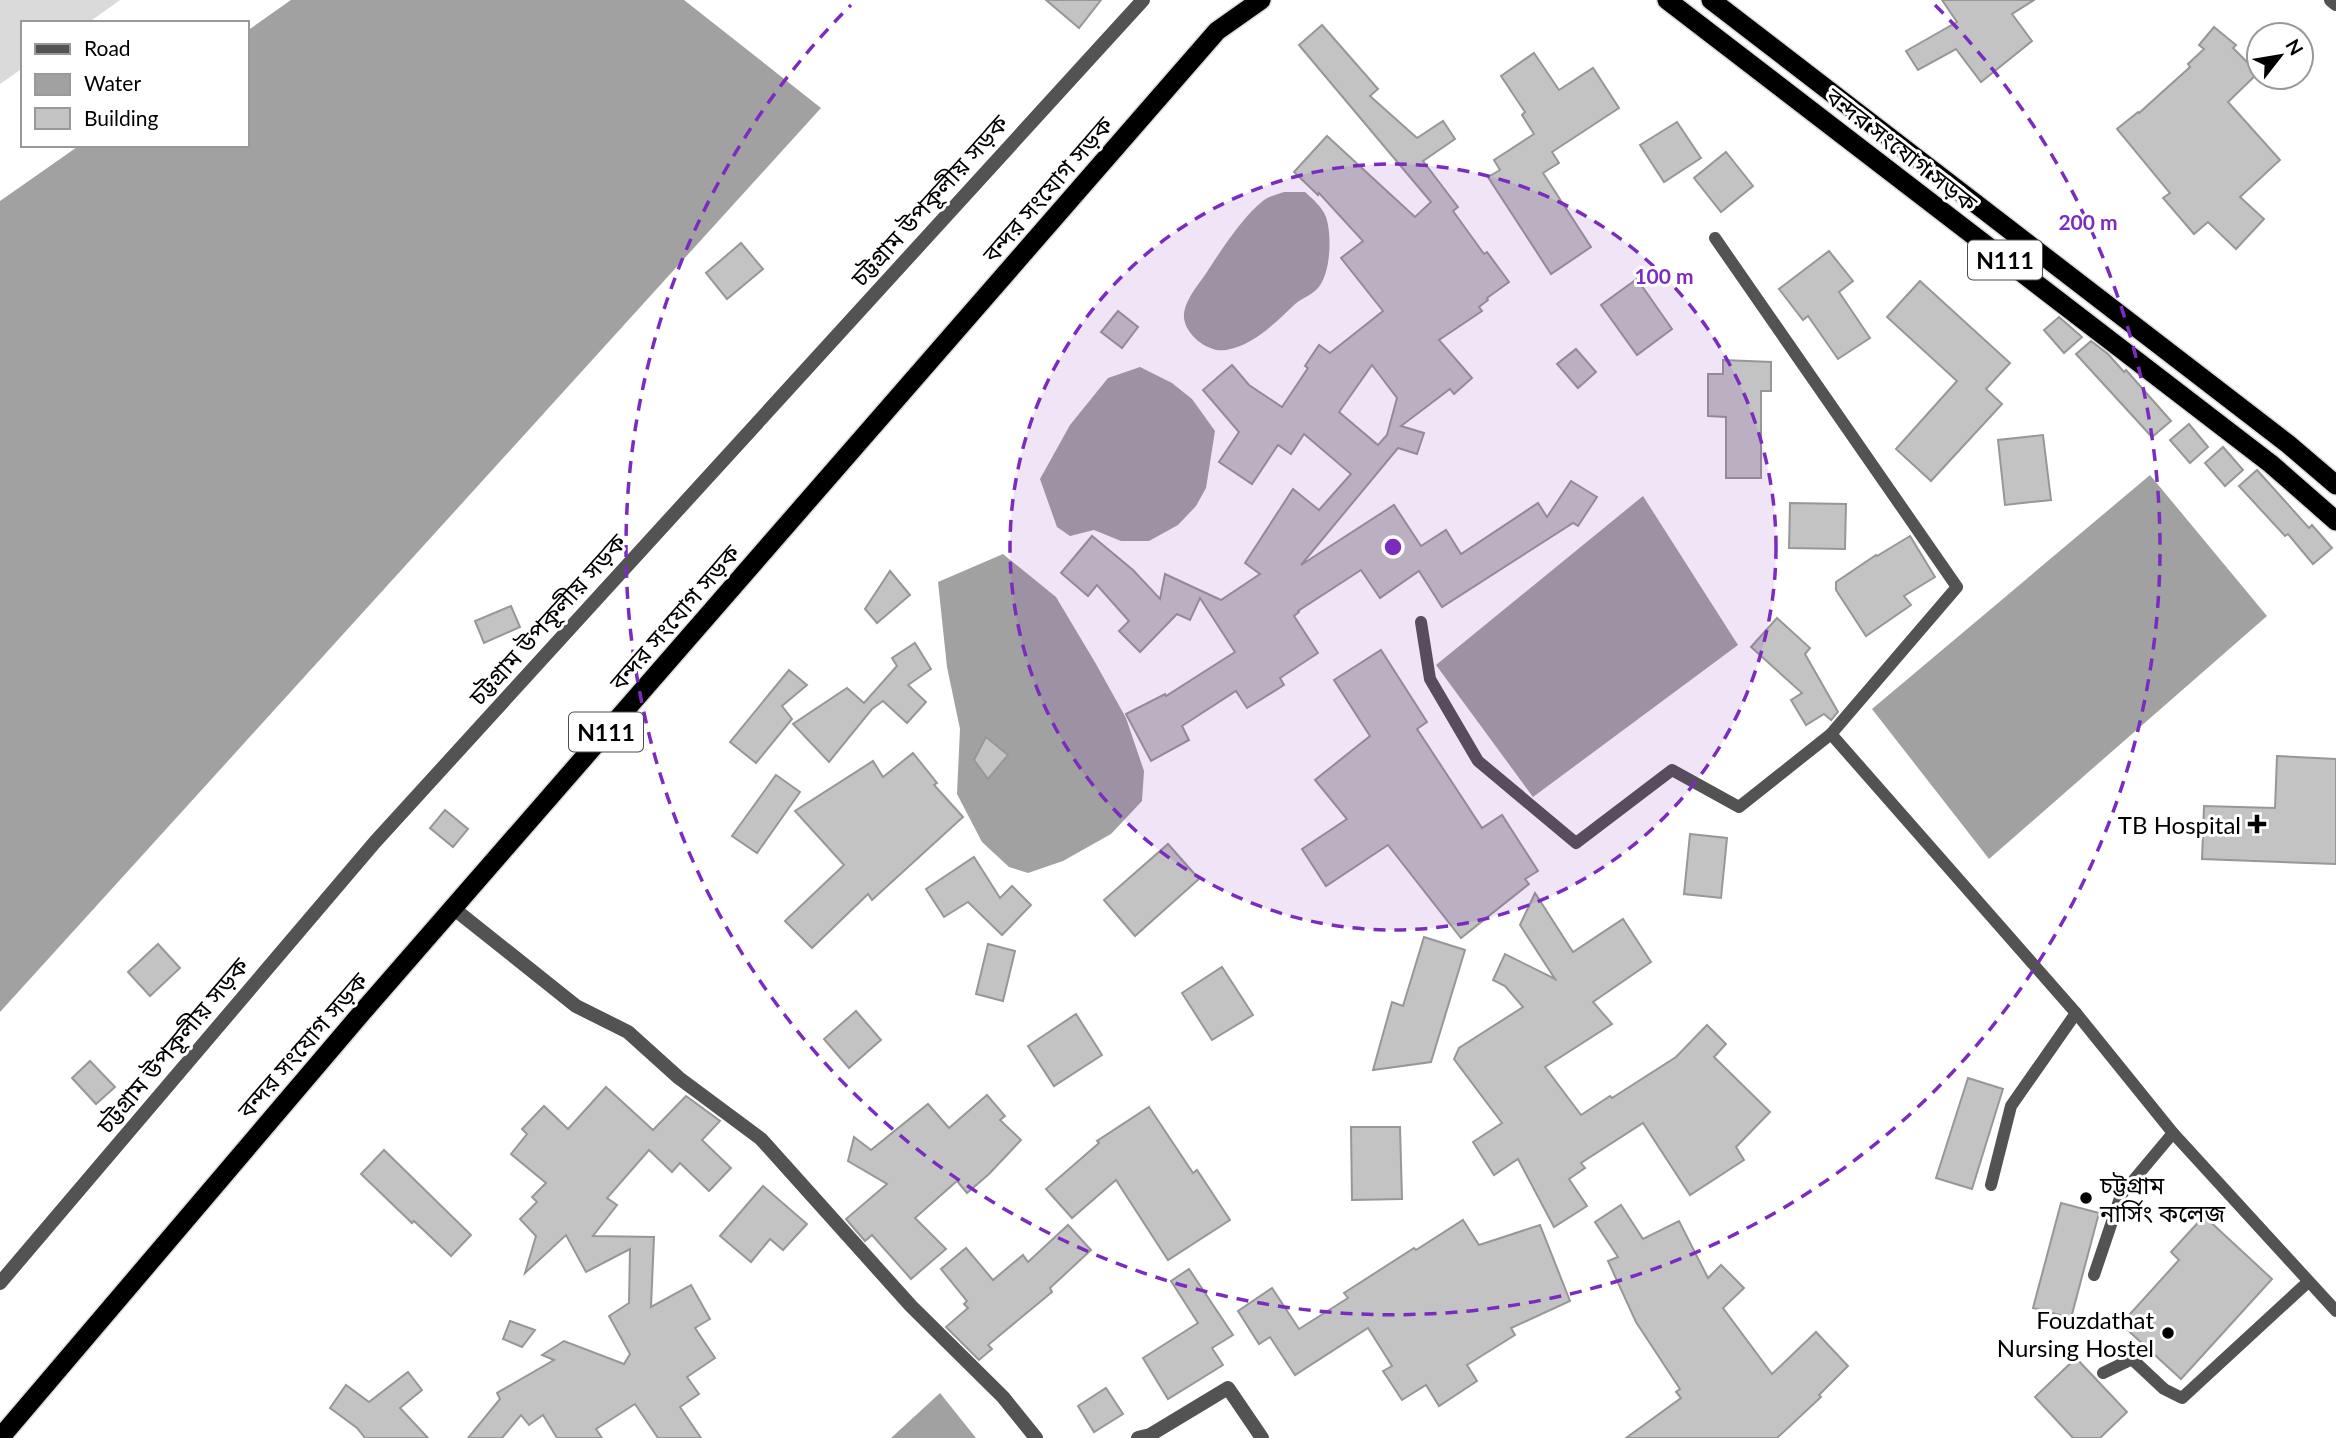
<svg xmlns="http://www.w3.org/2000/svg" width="2336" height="1438" font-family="Lato,'Noto Sans Bengali',sans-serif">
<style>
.green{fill:#dadada}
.water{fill:#a1a1a1}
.building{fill:#c3c3c3;stroke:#979797;stroke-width:2;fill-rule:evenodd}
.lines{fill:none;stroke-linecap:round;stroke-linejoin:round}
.trunk-casing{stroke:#dbdbdb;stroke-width:22}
.service{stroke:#535353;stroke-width:12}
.minor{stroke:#535353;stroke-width:14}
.trunk{stroke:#000;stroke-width:19}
.ring{fill:none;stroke:#7b2cbf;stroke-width:3.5;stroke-dasharray:12 9}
.poi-dot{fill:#000;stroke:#fff;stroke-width:2.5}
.labels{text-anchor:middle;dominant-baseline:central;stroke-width:6;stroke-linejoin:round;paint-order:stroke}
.shield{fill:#fff;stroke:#4c4c4c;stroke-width:2}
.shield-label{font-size:23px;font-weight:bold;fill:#000}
.street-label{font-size:24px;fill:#000;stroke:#fff}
.poi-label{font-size:24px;fill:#000;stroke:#fff;text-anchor:end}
.centre{fill:#7b2cbf;stroke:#fff;stroke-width:3.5}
.ring-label{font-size:21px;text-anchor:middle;font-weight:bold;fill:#7b2cbf;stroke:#fff;stroke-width:6;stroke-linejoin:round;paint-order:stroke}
</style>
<rect width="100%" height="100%" fill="#fff"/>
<polygon class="green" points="0,0 120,0 88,23 23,23 23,68 0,84"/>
<g class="water">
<polygon points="291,0 684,0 821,108 0,1012 0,201 80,145 247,145 247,31"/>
<path d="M1284,192H1305C1313,199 1322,207 1326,217C1332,235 1331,273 1318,288C1311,296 1299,299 1292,307C1273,325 1253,345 1226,350C1209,353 1186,336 1184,318C1183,303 1197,286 1205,275C1220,252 1242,217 1264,200C1270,196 1278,194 1284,192Z"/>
<polygon points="1140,367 1172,383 1192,399 1215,431 1206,488 1196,506 1178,525 1149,541 1121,541 1094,530 1070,536 1057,527 1040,479 1070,425 1108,378"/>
<polygon points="2150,475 2267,616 1989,859 1872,709"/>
<polygon points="1643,496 1738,645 1533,797 1436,665"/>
<polygon points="1003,554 1056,597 1096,664 1126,718 1144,771 1142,801 1111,834 1063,861 1028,873 1009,867 982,842 957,794 960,729 947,667 938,582"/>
<polygon points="940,1393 976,1438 891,1438"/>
</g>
<g class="building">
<polygon points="1046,0 1101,0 1079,28"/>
<polygon points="1942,0 2034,0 2012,14 2032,41 1981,82 1956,49 1918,70 1906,51 1957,22"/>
<path d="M1322,25L1378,89L1370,96L1417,138L1443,121L1455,139L1423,161L1458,207L1453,211L1484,254L1487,252L1509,282L1487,298L1488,300L1479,307L1482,311L1439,340L1472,378L1454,394L1450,389L1401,426L1424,433L1417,454L1398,448L1301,565L1394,505L1421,546L1446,530L1461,554L1538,503L1547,517L1571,481L1597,497L1578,526L1573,523L1442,607L1419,571L1380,598L1361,570L1298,611L1299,612L1294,616L1318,653L1280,678L1284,685L1247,708L1236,691L1182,726L1189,740L1151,761L1126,714L1165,694L1166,696L1235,652L1200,598L1190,620L1177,614L1140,652L1119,631L1129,621L1097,585L1088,596L1061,573L1092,536L1133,570L1160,599L1165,574L1221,600L1260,574L1245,563L1293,489L1319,510L1351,474L1304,434L1291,454L1278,445L1252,484L1219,462L1239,432L1203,390L1232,365L1249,385L1282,407L1308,368L1305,366L1319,345L1330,353L1383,311L1341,258L1363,241L1319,193L1318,195L1294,172L1327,136L1415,217L1431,202L1299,45ZM1372,365L1397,398L1387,435L1378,445L1339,412Z"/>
<polygon points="2214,27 2236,45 2233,48 2258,73 2228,102 2280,160 2240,197 2264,219 2236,249 2208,222 2194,234 2163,198 2170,193 2117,129 2138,112 2139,113 2190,67 2188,64 2204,49 2199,45"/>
<polygon points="1534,53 1559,90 1593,68 1619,108 1552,152 1559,163 1543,173 1591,247 1551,274 1488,177 1500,170 1494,160 1534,134 1522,115 1525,112 1501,76"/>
<polygon points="1677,122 1701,158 1664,182 1640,145"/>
<polygon points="1726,152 1753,186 1721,212 1694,178"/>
<polygon points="741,243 763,269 727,299 706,273"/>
<polygon points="1829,251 1853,281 1839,292 1870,338 1838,359 1808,316 1803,320 1779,289"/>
<polygon points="1637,279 1672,329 1637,355 1601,305"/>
<polygon points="1920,281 2010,363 1986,389 2002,404 1931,481 1896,449 1957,381 1887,317"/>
<polygon points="1118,311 1138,327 1122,348 1101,332"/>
<polygon points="2059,317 2082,337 2064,353 2044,330"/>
<polygon points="2091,341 2108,354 2124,372 2126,370 2171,421 2152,437 2076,354"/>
<polygon points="1576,349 1596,372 1578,388 1557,364"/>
<polygon points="1723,360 1771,362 1771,391 1761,391 1761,478 1726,478 1726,417 1708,416 1708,374 1723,374"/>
<polygon points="2189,424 2208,447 2190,463 2170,440"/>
<polygon points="2043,435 2051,500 2005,505 1998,440"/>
<polygon points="2223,447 2243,470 2225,486 2205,463"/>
<polygon points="2257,470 2309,528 2312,525 2332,548 2313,564 2288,534 2285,536 2239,486"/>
<polygon points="1790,503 1846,504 1845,549 1789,548"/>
<polygon points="1910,536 1935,577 1904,596 1911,605 1866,636 1836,590 1836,582 1876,555 1877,556"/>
<polygon points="890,571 910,595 877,623 865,609"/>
<polygon points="511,606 520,627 484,643 475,621"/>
<polygon points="1777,618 1810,648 1805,654 1838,712 1831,720 1824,714 1806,725 1791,700 1802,693 1751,647"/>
<polygon points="915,643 931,669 908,685 926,702 907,723 883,701 872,709 829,762 793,724 847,688 864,703 897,666 892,658"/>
<polygon points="1381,650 1427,722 1417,729 1482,828 1502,815 1538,871 1525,879 1529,884 1461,938 1388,845 1326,886 1302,849 1347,819 1315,780 1370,736 1334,680"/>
<polygon points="789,670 807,685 782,706 792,719 756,763 730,742"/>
<polygon points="986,737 1008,755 988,779 974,760"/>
<polygon points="913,753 937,783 934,785 963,817 872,900 868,894 812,948 785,921 844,865 795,811 873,761 883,777"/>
<polygon points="2277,756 2336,759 2336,864 2202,859 2204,806 2275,808"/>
<polygon points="776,775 800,792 757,853 732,836"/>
<polygon points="445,810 468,829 453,847 430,828"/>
<polygon points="1690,834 1727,838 1721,898 1684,894"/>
<polygon points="1168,844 1199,879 1135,936 1104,900"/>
<polygon points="974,857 1000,898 1012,886 1031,905 1002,935 968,902 944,917 926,889"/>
<polygon points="1535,893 1573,952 1623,919 1651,962 1593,1002 1612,1024 1545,1067 1581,1115 1610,1096 1612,1098 1676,1057 1707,1025 1726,1044 1714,1057 1770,1112 1736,1147 1744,1160 1690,1195 1643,1123 1581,1163 1585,1168 1569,1179 1587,1206 1554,1227 1518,1159 1494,1175 1473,1142 1502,1123 1454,1059 1459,1048 1523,1007 1505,986 1493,980 1505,954 1555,979 1520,925"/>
<polygon points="1424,937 1465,950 1431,1062 1373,1070 1392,1002 1403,1006"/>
<polygon points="158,944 180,968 150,996 128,972"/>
<polygon points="988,944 1015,951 1003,1001 976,994"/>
<polygon points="1222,967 1253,1015 1212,1040 1182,993"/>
<polygon points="856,1011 881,1040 849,1068 824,1039"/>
<polygon points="1076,1014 1102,1055 1054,1086 1028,1046"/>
<polygon points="90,1061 115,1087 96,1104 72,1078"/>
<polygon points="1968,1078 2003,1089 1972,1189 1936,1178"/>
<polygon points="606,1087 653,1130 686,1096 720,1121 702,1140 731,1168 709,1191 680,1163 672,1172 649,1150 607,1198 617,1205 593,1236 654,1237 651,1307 691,1285 710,1319 695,1328 715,1358 687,1377 699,1394 680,1407 701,1438 658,1438 635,1404 596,1429 602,1438 557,1438 543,1415 529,1425 521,1415 502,1438 468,1438 500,1399 497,1393 554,1360 542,1355 564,1341 624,1364 630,1354 609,1316 629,1303 630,1249 586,1272 566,1235 525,1273 536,1236 520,1219 537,1202 532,1197 546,1183 511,1154 527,1134 522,1129 544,1106 568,1129"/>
<polygon points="987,1095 1005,1116 1000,1120 1021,1140 989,1174 967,1193 957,1181 915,1218 946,1249 911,1279 872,1235 865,1241 846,1219 887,1184 848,1161 854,1137 871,1150 928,1104 949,1128"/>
<polygon points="1149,1107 1193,1173 1197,1170 1230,1220 1168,1260 1116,1180 1072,1218 1046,1189 1099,1143 1097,1141"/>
<polygon points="1351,1127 1400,1127 1402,1199 1352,1200"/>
<polygon points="384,1150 471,1235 451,1256 414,1221 412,1223 361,1174"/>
<polygon points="763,1186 807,1224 783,1250 770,1239 751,1262 720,1236"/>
<polygon points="2061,1203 2099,1213 2071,1318 2033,1308"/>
<polygon points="1621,1205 1643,1239 1679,1221 1708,1278 1721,1265 1744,1288 1723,1308 1772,1374 1816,1332 1848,1366 1819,1395 1821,1397 1777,1438 1626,1438 1681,1398 1676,1392 1680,1389 1636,1322 1608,1261 1618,1257 1595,1222"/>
<polygon points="2204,1216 2272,1279 2181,1379 2121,1324 2179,1260 2171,1252"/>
<polygon points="1463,1220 1479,1245 1540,1225 1570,1301 1511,1328 1515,1335 1467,1365 1477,1381 1439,1406 1426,1385 1402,1400 1383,1371 1392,1366 1368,1328 1295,1375 1270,1337 1259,1344 1238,1311 1272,1288 1299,1329 1348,1298 1344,1293 1414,1248 1416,1250"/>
<polygon points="1068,1225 1091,1250 1050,1288 1052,1292 988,1345 992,1349 979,1360 946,1327 968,1308 964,1304 967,1301 941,1269 966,1248 993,1280 1023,1255 1028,1262"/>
<polygon points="1189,1269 1233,1335 1212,1348 1223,1365 1168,1399 1143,1358 1198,1323 1171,1281"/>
<polygon points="510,1321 535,1330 522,1347 503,1339"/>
<polygon points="2076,1358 2127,1412 2100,1438 2073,1438 2035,1397"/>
<polygon points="408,1372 422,1390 400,1408 428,1438 365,1438 357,1428 330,1408 346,1385 369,1402"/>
<polygon points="1106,1388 1123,1414 1094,1432 1078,1406"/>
</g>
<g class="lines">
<defs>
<g id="trunk">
<polyline points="1667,0 2271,464 2336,521"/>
<polyline points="1711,0 2288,444 2336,485"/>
<polyline points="0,1438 365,1009 1217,31 1261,0"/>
</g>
</defs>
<use href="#trunk" class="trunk-casing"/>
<g class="service">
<polyline points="1421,622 1430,679 1478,761 1576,843 1672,770 1739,807 1831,734 1957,587 1715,238"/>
<polyline points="1831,734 2076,1013 2173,1133 2336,1311"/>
<polyline points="1991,1185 2011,1106 2076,1013"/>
<polyline points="2094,1275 2121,1195 2173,1133"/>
<polyline points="2103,1373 2132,1359 2164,1389 2182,1398 2308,1282"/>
</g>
<g class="minor">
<polyline points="2331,0 2336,4"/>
<polyline points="453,908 576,1006 628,1032 679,1078 761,1139 911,1306 1003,1397 1036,1438"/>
<polyline points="0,1283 375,842 1143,0"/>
<polyline points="1138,1438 1150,1435 1228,1388 1262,1438"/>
</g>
<use href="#trunk" class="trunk"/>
</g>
<circle cx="1393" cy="547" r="383" fill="#7b2cbf" fill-opacity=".12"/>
<g class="ring">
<circle cx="1393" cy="547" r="383"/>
<path d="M1935 5A767 767 0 1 1 851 5"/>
</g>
<g class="poi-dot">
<path d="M2253.5 813.5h7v7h7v7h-7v7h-7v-7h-7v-7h7z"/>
<circle cx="2086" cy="1198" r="7"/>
<circle cx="2168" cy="1333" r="7"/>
</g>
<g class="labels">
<g class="shield">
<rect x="1968" y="240.5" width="74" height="39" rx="5"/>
<rect x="569" y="712.5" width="74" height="39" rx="5"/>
</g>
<g class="shield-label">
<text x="2005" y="260">N111</text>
<text x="606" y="732">N111</text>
</g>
<g class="street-label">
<text transform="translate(1902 149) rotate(38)">বন্দর সংযোগ সড়ক</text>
<text transform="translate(1047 189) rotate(-49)">বন্দর সংযোগ সড়ক</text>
<text transform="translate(929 200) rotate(-48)">চট্টগ্রাম উপকূলীয় সড়ক</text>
<text transform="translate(674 617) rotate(-49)">বন্দর সংযোগ সড়ক</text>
<text transform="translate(547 619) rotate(-48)">চট্টগ্রাম উপকূলীয় সড়ক</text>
<text transform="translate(172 1045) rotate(-50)">চট্টগ্রাম উপকূলীয় সড়ক</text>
<text transform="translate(302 1045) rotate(-49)">বন্দর সংযোগ সড়ক</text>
</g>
<g class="poi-label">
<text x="2241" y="824">TB Hospital</text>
<text x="2100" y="1184" text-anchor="start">চট্টগ্রাম<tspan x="2100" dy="28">নার্সিং কলেজ</tspan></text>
<text x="2154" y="1319">Fouzdathat<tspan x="2154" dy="28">Nursing Hostel</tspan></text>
</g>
</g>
<circle cx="1393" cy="547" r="10" class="centre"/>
<g class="ring-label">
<text x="2088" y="230">200 m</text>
<text x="1664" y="284">100 m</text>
</g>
<rect x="21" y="21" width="228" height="126" fill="#ffffff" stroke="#999999" stroke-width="2"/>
<rect x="35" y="44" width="35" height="10" fill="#535353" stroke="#999999" stroke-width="2"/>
<text x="84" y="56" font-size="21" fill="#000000">Road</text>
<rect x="35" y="74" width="35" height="21" fill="#a1a1a1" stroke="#999999" stroke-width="2"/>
<text x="84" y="91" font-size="21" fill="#000000">Water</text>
<rect x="35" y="108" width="35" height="21" fill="#c3c3c3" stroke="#999999" stroke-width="2"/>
<text x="84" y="126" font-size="21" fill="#000000">Building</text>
<g transform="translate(2280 56) rotate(59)"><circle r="33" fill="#ffffff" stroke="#999999" stroke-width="2"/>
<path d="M0-5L12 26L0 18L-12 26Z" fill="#000000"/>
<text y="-10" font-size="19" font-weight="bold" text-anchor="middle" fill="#000000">N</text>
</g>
</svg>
